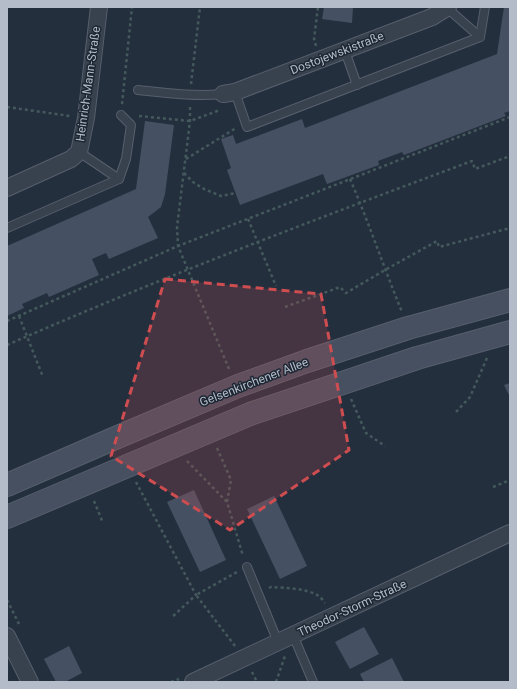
<svg xmlns="http://www.w3.org/2000/svg" width="517" height="689" font-family="Roboto,sans-serif">
<style>
.building{fill:#455162}
.lines{fill:none;stroke-linecap:round;stroke-linejoin:round}
.lane-casing{stroke:#565f6c;stroke-width:10}
.street-casing{stroke:#565f6c;stroke-width:18}
.secondary-casing{stroke:#565f6c;stroke-width:24}
.path{stroke:#44595c;stroke-width:2.5;stroke-dasharray:3 3;stroke-linecap:butt}
.lane{stroke:#38414e;stroke-width:8}
.street{stroke:#38414e;stroke-width:16}
.secondary{stroke:#465061;stroke-width:22}
.marked{fill:#ce4d50;fill-opacity:0.2;stroke:#ce4d50;stroke-width:3;stroke-dasharray:8 5;stroke-linejoin:round}
.labels{text-anchor:middle;dominant-baseline:central;stroke-width:3;stroke-linejoin:round;paint-order:stroke}
.street-label{font-size:12px;fill:#b4bcc9;stroke:#1d2633}
</style>
<rect width="100%" height="100%" fill="#242f3e"/>
<g class="building">
<polygon points="324,7 353,7 352,23 322,19"/>
<polygon points="504,7 510,7 510,79 509,80 510,84 510,111 504,113 506,116 404,155 402,152 378,161 379,165 327,184 323,174 240,205 227,170 231,168 221,139 233,135 236,144 302,119 305,128 497,54"/>
<polygon points="145,121 174,125 165,194 161,207 148,217 158,238 109,259 106,253 92,259 99,275 49,297 47,293 22,304 24,308 7,316 7,246 136,189"/>
<polygon points="510,383 510,397 504,385"/>
<polygon points="194,490 226,560 200,572 167,502"/>
<polygon points="274,496 307,566 280,579 247,509"/>
<polygon points="364,627 379,654 350,669 335,642"/>
<polygon points="69,646 82,673 65,682 56,682 44,659"/>
<polygon points="392,658 404,682 364,682 360,674"/>
</g>
<g class="lines">
<defs>
<g id="lane">
<polyline points="447,8 480,37"/>
<polyline points="345,51 357,85"/>
<path d="M138,90C166,93 195,97 223,94"/>
<polyline points="235,92 247,127 480,37 485,7"/>
<polyline points="79,152 119,179"/>
<polyline points="7,228 119,179 126,159 131,125 121,115"/>
<polyline points="247,567 278,642"/>
<polyline points="293,635 313,682"/>
</g>
<g id="street">
<polyline points="223,94 235,92 432,17 448,7"/>
<polyline points="7,188 71,159 79,152 86,118 99,7"/>
<polyline points="7,636 30,682"/>
<polyline points="193,682 510,533"/>
</g>
<g id="secondary">
<polyline points="7,485 113,439 238,386 307,361 408,328 510,300"/>
<polyline points="7,517 250,414 417,358 510,332"/>
</g>
</defs>
<use href="#lane" class="lane-casing"/>
<use href="#street" class="street-casing"/>
<use href="#secondary" class="secondary-casing"/>
<g class="path">
<polyline points="316,46 314,39 318,7"/>
<polyline points="191,84 200,7"/>
<polyline points="122,104 132,7"/>
<polyline points="7,107 70,116"/>
<polyline points="190,107 190,121 177,227 178,246 229,369"/>
<polyline points="139,116 190,121 220,110"/>
<polyline points="186,159 236,128"/>
<polyline points="184,173 193,182 204,189 221,196 236,193"/>
<path d="M350,179C369,223 384,268 402,312"/>
<polyline points="248,219 276,286"/>
<polyline points="285,307 340,287 346,293 385,270 437,241 439,247 510,228"/>
<polyline points="19,316 43,377"/>
<polyline points="7,321 178,246 510,117"/>
<path d="M7,345C160,278 316,219 472,161L475,169L510,156"/>
<polyline points="351,399 366,433 385,446"/>
<polyline points="456,412 470,397 487,358"/>
<polyline points="217,448 231,480 227,502"/>
<polyline points="187,461 227,502 243,556"/>
<polyline points="136,482 196,595 171,618"/>
<polyline points="493,487 510,480"/>
<polyline points="94,501 103,523"/>
<path d="M269,588L271,587C285,588 306,588 319,596C321,597 323,601 325,603"/>
<polyline points="7,600 19,624"/>
<polyline points="235,646 196,595 237,572"/>
<polyline points="252,672 257,682"/>
<polyline points="171,682 179,679"/>
<polyline points="276,682 285,656"/>
</g>
<use href="#lane" class="lane"/>
<use href="#street" class="street"/>
<use href="#secondary" class="secondary"/>
</g>
<path class="marked" d="M165,279L321,294L349,450L230,530L111,456Z"/>
<g class="labels">
<g class="street-label">
<text transform="translate(337 53) rotate(-21)">Dostojewskistraße</text>
<text transform="translate(88 84) rotate(-82)">Heinrich-Mann-Straße</text>
<text transform="translate(254 382) rotate(-21)">Gelsenkirchener Allee</text>
<text transform="translate(352 608) rotate(-25)">Theodor-Storm-Straße</text>
</g>
</g>
<rect width="517" height="689" fill="none" stroke="#b4bcc9" stroke-width="16"/>
</svg>
